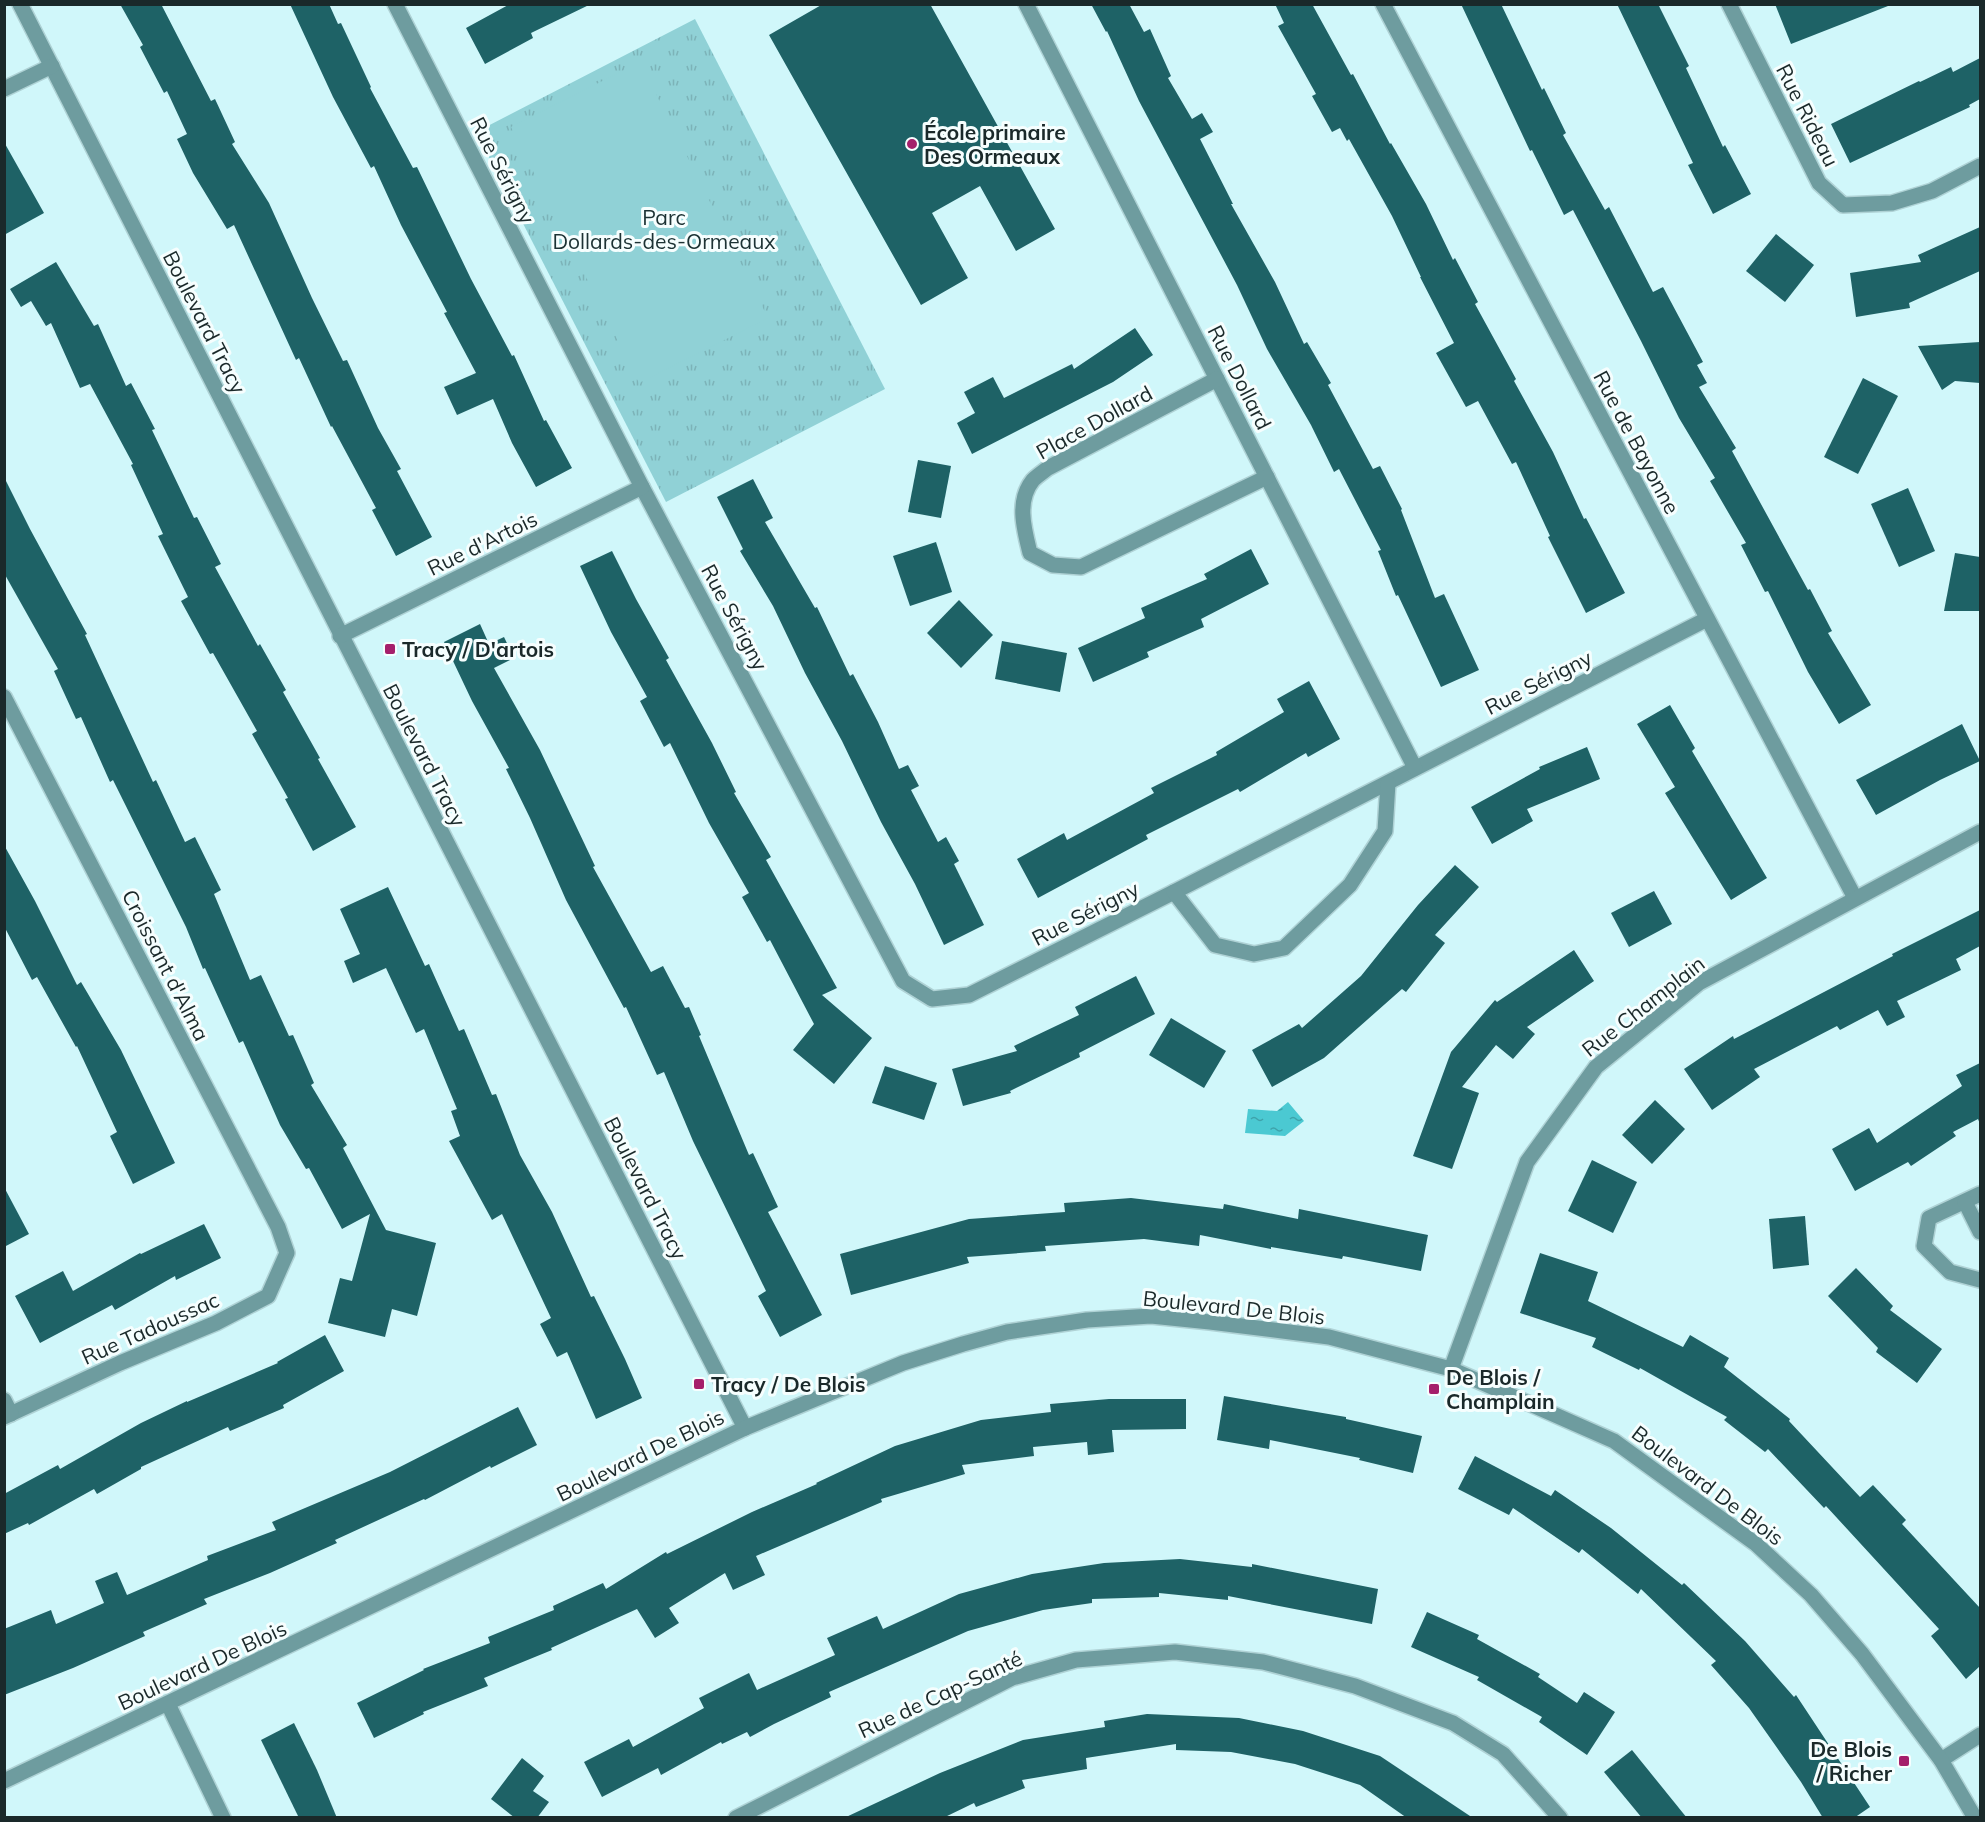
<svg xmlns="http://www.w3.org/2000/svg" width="1985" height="1822" font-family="Mulish,sans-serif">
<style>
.park{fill:url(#park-tufts)}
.pitch{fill:#90d1d6}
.water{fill:url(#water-ripples)}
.building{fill:#1e6266}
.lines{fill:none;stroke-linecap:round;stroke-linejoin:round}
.minor-casing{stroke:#afd2d5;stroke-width:18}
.minor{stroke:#6e9c9f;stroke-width:15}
.poi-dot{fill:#a51f6b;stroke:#f6fefe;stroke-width:2}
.labels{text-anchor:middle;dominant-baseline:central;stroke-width:6;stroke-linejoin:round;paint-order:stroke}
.street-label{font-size:21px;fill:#1a292a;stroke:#f6fefe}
.poi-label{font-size:21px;font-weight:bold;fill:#1a292a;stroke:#f6fefe;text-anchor:start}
.park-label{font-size:21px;fill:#1c3234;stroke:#f6fefe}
</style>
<defs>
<pattern id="park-tufts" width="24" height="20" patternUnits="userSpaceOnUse" patternTransform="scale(1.5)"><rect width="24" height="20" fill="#90d1d6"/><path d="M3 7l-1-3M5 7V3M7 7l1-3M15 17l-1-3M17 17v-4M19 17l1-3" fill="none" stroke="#7cb3b8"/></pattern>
<pattern id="water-ripples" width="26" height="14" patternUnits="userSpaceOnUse" patternTransform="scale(1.5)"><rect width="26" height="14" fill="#4bc9d2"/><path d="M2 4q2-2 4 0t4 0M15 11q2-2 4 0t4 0" fill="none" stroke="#3ea3ab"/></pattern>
</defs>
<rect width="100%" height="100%" fill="#d0f7fa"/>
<polygon class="park" points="695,19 885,389 666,502 476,132"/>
<polygon class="pitch" points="640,62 768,318 639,383 511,127"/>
<polygon class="water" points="1288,1102 1304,1121 1285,1136 1245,1133 1248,1109 1277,1111"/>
<g class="building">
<polygon points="120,4 161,4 211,101 215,99 235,142 232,144 269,203 312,298 343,361 347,360 378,428 401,469 397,471 432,537 396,556 372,510 376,508 332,426 331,427 299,358 296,360 234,225 227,229 193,173 177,139 187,134 167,91 164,93 140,47 143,45"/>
<polygon points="290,4 329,4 338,24 341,23 371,87 370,88 413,168 417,167 471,279 512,356 514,355 544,421 546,420 572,468 536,487 512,443 493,399 457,415 444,387 476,373 444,313 447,312 401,225 374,166 371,168 333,97"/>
<polygon points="510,4 591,4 531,33 533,38 485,64 466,28"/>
<polygon points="823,4 930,4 1055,229 1016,251 980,186 932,213 968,278 921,305 769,35"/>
<polygon points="1091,4 1129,4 1144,32 1150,29 1171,76 1168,78 1192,119 1202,113 1213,132 1200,139 1233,204 1231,204 1275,282 1304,344 1307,342 1331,383 1328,385 1373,469 1380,466 1402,509 1401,510 1435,598 1444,594 1479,670 1441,687 1398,595 1396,596 1378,551 1381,550 1339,469 1334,472 1311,425 1267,349 1237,285 1139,101 1107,31 1106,32"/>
<polygon points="1275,4 1312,4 1351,75 1353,74 1390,144 1391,143 1426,204 1453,260 1455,258 1478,302 1475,304 1516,379 1514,381 1553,452 1584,519 1586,518 1625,593 1586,613 1548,537 1550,536 1516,462 1512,464 1478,401 1466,407 1436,353 1454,343 1420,277 1421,277 1392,216 1349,139 1347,141 1340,128 1332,132 1312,96 1316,94 1278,26 1284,23"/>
<polygon points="1461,4 1501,4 1542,90 1544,88 1566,133 1563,135 1605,210 1609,207 1653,292 1663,287 1703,362 1697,365 1707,383 1699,387 1736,448 1732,451 1808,590 1810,589 1832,631 1828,633 1871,705 1839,724 1808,672 1768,591 1765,592 1741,545 1746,543 1710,481 1715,478 1679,418 1641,341 1573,210 1564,215 1532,150 1530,151"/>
<polygon points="1617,4 1658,4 1689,66 1686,68 1723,147 1725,145 1751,194 1713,214 1688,165 1693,163"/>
<polygon points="1775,4 1888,4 1888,6 1791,44"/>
<polygon points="1980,58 1980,99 1969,105 1970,107 1850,163 1831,124 1919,81 1920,82 1951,67 1953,72"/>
<polygon points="4,142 44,213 4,235"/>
<polygon points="1980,227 1980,271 1909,303 1910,308 1856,317 1850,273 1921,262 1918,255"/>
<polygon points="1776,234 1814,265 1785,302 1746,271"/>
<polygon points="56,262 94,326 98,324 126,386 131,383 155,429 152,430 194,518 197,517 221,564 215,567 258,646 260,644 286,690 283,692 320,758 318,759 356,827 313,851 285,799 288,798 252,734 257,731 213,653 210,654 181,601 188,597 158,536 163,534 131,465 133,464 90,384 80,388 51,323 46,326 31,301 21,307 10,289"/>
<polygon points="1135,328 1153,355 1113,382 972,454 957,423 975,413 964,392 993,377 1004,398 1072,364 1074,369"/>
<polygon points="1980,342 1980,383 1955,381 1942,390 1918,346"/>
<polygon points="1863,378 1898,396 1858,474 1824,457"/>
<polygon points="918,460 951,466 941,518 908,512"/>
<polygon points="4,477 30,529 87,634 85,635 153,782 156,780 185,842 195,837 221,890 214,894 250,980 261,975 289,1036 293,1035 314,1083 311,1085 347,1145 343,1148 386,1230 436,1243 417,1316 392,1309 385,1337 328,1323 340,1278 352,1281 370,1214 342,1229 309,1168 306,1169 280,1125 243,1041 239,1043 205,968 203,969 186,927 113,780 110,782 81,717 76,719 54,671 58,669 4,573"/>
<polygon points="753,479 773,518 765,522 815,608 817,607 850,676 853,674 878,722 899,769 908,765 919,786 911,790 938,842 946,837 959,861 954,864 984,925 944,945 915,884 881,822 842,741 805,673 773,606 740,551 743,549 717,497"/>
<polygon points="1908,488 1935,551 1899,567 1871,504"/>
<polygon points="936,542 952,592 910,606 893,556"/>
<polygon points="1251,549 1269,584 1201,619 1204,627 1147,652 1149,657 1093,682 1078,648 1145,618 1141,608 1207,579 1204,574"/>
<polygon points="612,551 636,599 669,658 666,660 712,743 736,792 734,793 771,857 766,860 837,988 822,995 872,1038 834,1084 793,1050 814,1024 770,940 767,942 742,897 749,893 709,823 670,743 664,747 640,701 647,697 611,632 580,566"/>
<polygon points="1955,553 1980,557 1980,611 1944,611"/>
<polygon points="959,600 993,635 961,668 927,633"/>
<polygon points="480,624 489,644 504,637 514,658 494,668 540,750 595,866 593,867 651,972 663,966 685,1008 689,1007 701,1035 699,1036 749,1155 753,1153 778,1207 768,1212 822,1315 780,1337 758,1296 766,1291 693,1141 664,1072 657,1075 626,1007 624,1008 566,900 530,818 506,769 509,768 472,701 444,642"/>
<polygon points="1002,641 1067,653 1060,692 995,679"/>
<polygon points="1309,681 1340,739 1308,757 1306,753 1240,792 1238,789 1146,835 1148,839 1038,898 1017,859 1064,833 1067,840 1154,793 1151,788 1217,755 1216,752 1284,712 1277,699"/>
<polygon points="1670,705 1695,748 1692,751 1767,878 1731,900 1665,793 1675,787 1637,724"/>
<polygon points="1962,724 1980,761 1940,780 1876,815 1856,780"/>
<polygon points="1587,747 1600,779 1527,809 1533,821 1492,844 1471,807 1540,769 1539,767"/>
<polygon points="4,845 35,901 77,985 81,982 121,1050 175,1163 133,1184 110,1136 117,1132 77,1046 76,1047 37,977 32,980 4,926"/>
<polygon points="1455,865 1479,887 1435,935 1445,943 1406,992 1402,989 1324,1058 1272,1087 1252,1050 1299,1024 1302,1028 1361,976 1418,905"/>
<polygon points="388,887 425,966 429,964 459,1031 464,1029 492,1095 496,1094 520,1155 552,1212 591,1297 594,1296 625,1359 642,1398 596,1419 567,1352 557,1357 540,1324 551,1318 502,1214 492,1220 449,1141 460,1136 451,1111 457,1109 424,1029 416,1033 386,968 353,983 344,961 360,954 340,909"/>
<polygon points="1654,891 1672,924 1629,947 1611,913"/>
<polygon points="1980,910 1980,946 1956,959 1961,970 1897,1001 1905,1017 1887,1026 1878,1010 1840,1030 1837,1026 1754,1069 1760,1077 1712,1110 1684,1069 1733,1036 1734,1039 1893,956 1892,954"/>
<polygon points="1574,950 1594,981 1527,1027 1535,1034 1513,1059 1496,1045 1462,1087 1479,1093 1452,1169 1413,1156 1451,1052 1495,1000 1497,1002"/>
<polygon points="1136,976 1155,1014 1079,1053 1080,1057 1010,1091 1011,1093 963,1106 952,1069 1017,1051 1014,1046 1079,1015 1075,1007"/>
<polygon points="1171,1018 1226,1051 1204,1088 1149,1055"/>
<polygon points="1980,1063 1980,1124 1978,1119 1953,1132 1956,1136 1911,1166 1908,1162 1855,1191 1832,1149 1869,1128 1877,1143 1962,1086 1956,1075"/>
<polygon points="885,1066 937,1083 924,1120 872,1103"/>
<polygon points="1655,1100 1685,1129 1652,1164 1622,1135"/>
<polygon points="1592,1160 1637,1182 1613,1233 1568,1211"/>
<polygon points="4,1187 29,1234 4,1247"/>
<polygon points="1131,1198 1223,1209 1224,1204 1298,1219 1299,1209 1428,1235 1421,1271 1343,1256 1342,1259 1271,1247 1271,1249 1200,1235 1199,1246 1144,1239 1045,1246 1046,1251 967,1257 969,1263 851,1295 840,1254 969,1219 1065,1212 1064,1203"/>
<polygon points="1805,1216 1809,1265 1773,1269 1769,1219"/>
<polygon points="204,1224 221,1258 176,1280 175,1276 115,1310 112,1305 40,1343 15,1296 63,1271 73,1291 140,1253 141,1254"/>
<polygon points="1540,1253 1598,1272 1588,1301 1683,1347 1690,1335 1729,1358 1724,1367 1790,1419 1789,1421 1860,1497 1873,1485 1906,1520 1902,1524 1980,1608 1980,1666 1966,1679 1931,1636 1939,1629 1826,1506 1824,1508 1768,1449 1765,1452 1724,1420 1727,1417 1640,1368 1639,1370 1592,1347 1596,1338 1520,1313"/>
<polygon points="1856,1268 1893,1306 1890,1310 1942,1349 1917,1383 1876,1352 1878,1348 1828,1296"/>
<polygon points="325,1335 344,1371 283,1405 284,1408 230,1431 228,1427 141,1467 141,1469 97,1494 94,1489 29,1525 28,1523 4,1534 4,1494 58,1465 60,1469 141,1423 187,1401 187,1402 278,1363 277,1362"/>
<polygon points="1224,1396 1346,1417 1346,1419 1422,1436 1413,1473 1359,1460 1360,1458 1270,1440 1269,1449 1217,1440"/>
<polygon points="1109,1399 1186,1399 1186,1429 1112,1430 1114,1452 1088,1455 1087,1442 1033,1447 1034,1456 962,1465 965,1474 881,1499 882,1502 756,1556 765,1575 733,1590 725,1573 669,1608 679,1623 655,1638 637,1609 551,1648 552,1650 484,1678 488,1686 423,1712 424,1714 374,1738 357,1703 424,1670 423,1669 490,1643 488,1637 554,1610 553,1606 603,1583 606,1589 666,1552 667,1554 752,1512 817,1484 816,1483 895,1446 981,1420 1051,1412 1050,1404"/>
<polygon points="518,1407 537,1445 491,1468 490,1466 425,1500 424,1499 335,1540 337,1543 270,1573 204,1599 207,1604 143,1632 145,1636 73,1668 4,1695 4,1629 51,1610 56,1624 104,1603 95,1581 117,1572 127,1595 208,1560 207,1556 276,1530 272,1522 390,1472"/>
<polygon points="1475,1456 1551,1496 1555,1490 1611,1528 1682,1585 1684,1583 1745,1641 1794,1697 1796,1695 1870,1807 1854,1818 1823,1818 1801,1782 1749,1708 1711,1665 1716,1661 1641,1589 1638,1594 1582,1549 1579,1553 1513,1508 1509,1515 1458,1489"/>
<polygon points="1180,1559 1252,1567 1252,1564 1378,1589 1372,1624 1228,1596 1228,1600 1159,1593 1159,1597 1092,1599 1092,1603 1043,1610 968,1631 829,1692 831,1697 774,1724 750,1737 747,1732 722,1744 721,1742 661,1775 658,1768 602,1797 584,1762 629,1739 633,1747 704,1708 699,1698 749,1673 757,1690 835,1655 827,1638 877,1616 883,1629 959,1594 1032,1574 1104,1563"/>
<polygon points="1427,1612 1479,1635 1477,1639 1540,1674 1538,1677 1577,1703 1584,1692 1615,1712 1587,1755 1539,1722 1542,1717 1477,1680 1479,1677 1411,1647"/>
<polygon points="1147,1714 1239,1718 1303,1731 1380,1756 1473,1818 1407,1818 1360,1785 1295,1764 1231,1752 1176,1750 1176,1744 1086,1758 1087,1769 1022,1780 1025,1788 976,1807 974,1803 943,1818 844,1818 940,1773 1023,1740 1105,1727 1104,1721"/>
<polygon points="294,1723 317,1770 337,1818 299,1818 261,1740"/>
<polygon points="1632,1750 1687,1818 1642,1818 1604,1772"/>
<polygon points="522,1758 544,1776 533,1791 549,1802 537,1818 515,1818 491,1799"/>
</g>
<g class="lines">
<defs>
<g id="minor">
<polyline points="20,4 745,1428"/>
<polyline points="395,4 642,487 903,981 932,999 969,995 1174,892 1707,619"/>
<polyline points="1026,4 1415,768"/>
<polyline points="1383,4 1855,898"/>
<polyline points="1729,4 1819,183 1843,205 1892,203 1932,191 1980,166"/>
<polyline points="4,89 52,66"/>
<path d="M1217,379L1048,468C1043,472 1037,476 1033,480C1016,501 1024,529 1030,553L1053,565L1081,567L1267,477"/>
<polyline points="340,636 642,487"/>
<polyline points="4,697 278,1227 287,1253 268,1296 216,1323 120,1363 4,1417"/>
<polyline points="1174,892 1215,945 1254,954 1284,948 1350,885 1385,831 1388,783"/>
<polyline points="1980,1194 1929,1218 1924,1246 1950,1272 1980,1280"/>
<polyline points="1965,1202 1980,1232"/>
<polyline points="1451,1369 1527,1162 1596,1067 1699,983 1980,832"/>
<polyline points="4,1400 11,1414"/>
<polyline points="168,1704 223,1818"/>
<polyline points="1941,1760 1980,1735"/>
<polyline points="4,1781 745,1428 903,1363 963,1344 1007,1332 1087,1320 1151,1316 1210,1322 1329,1337 1451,1369 1614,1441 1756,1544 1811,1595 1862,1654 1941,1760 1975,1818"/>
<polyline points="736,1818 1012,1678 1076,1660 1175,1652 1263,1662 1355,1686 1453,1723 1503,1754 1560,1818"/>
</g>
</defs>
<use href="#minor" class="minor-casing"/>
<use href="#minor" class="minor"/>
</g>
<g class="poi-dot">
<circle cx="912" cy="144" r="6"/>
<rect x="384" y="643" width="12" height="12" rx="3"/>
<rect x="693" y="1378" width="12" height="12" rx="3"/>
<rect x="1428" y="1383" width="12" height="12" rx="3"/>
<rect x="1898" y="1755" width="12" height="12" rx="3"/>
</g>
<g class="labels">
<g class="street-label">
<text transform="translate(1808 115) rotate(63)">Rue Rideau</text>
<text transform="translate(503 170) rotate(63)">Rue Sérigny</text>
<text transform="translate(205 322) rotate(63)">Boulevard Tracy</text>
<text transform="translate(1240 377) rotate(63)">Rue Dollard</text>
<text transform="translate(1094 422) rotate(-29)">Place Dollard</text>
<text transform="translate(1637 442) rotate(62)">Rue de Bayonne</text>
<text transform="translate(482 543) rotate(-26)">Rue d'Artois</text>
<text transform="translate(735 617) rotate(62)">Rue Sérigny</text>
<text transform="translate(1538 682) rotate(-27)">Rue Sérigny</text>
<text transform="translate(425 755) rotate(63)">Boulevard Tracy</text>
<text transform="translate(1085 913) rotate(-27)">Rue Sérigny</text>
<text transform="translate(166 965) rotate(63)">Croissant d'Alma</text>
<text transform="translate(1643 1006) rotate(-38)">Rue Champlain</text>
<text transform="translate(646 1188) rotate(63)">Boulevard Tracy</text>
<text transform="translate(1234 1307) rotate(6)">Boulevard De Blois</text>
<text transform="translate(150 1328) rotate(-24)">Rue Tadoussac</text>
<text transform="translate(640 1455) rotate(-26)">Boulevard De Blois</text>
<text transform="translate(1708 1485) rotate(37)">Boulevard De Blois</text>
<text transform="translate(202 1665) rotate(-25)">Boulevard De Blois</text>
<text transform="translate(940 1694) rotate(-25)">Rue de Cap-Santé</text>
</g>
<g class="poi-label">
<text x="924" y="132">École primaire<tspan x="924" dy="24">Des Ormeaux</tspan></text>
<text x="402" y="649">Tracy / D'artois</text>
<text x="1446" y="1377">De Blois /<tspan x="1446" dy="24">Champlain</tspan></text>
<text x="711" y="1384">Tracy / De Blois</text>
<text x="1892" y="1749" text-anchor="end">De Blois<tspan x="1892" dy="24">/ Richer</tspan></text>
</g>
<g class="park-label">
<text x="664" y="217">Parc<tspan x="664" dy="24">Dollards-des-Ormeaux</tspan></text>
</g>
</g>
<rect width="1985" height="1822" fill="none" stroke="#1a292a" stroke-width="12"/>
</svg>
